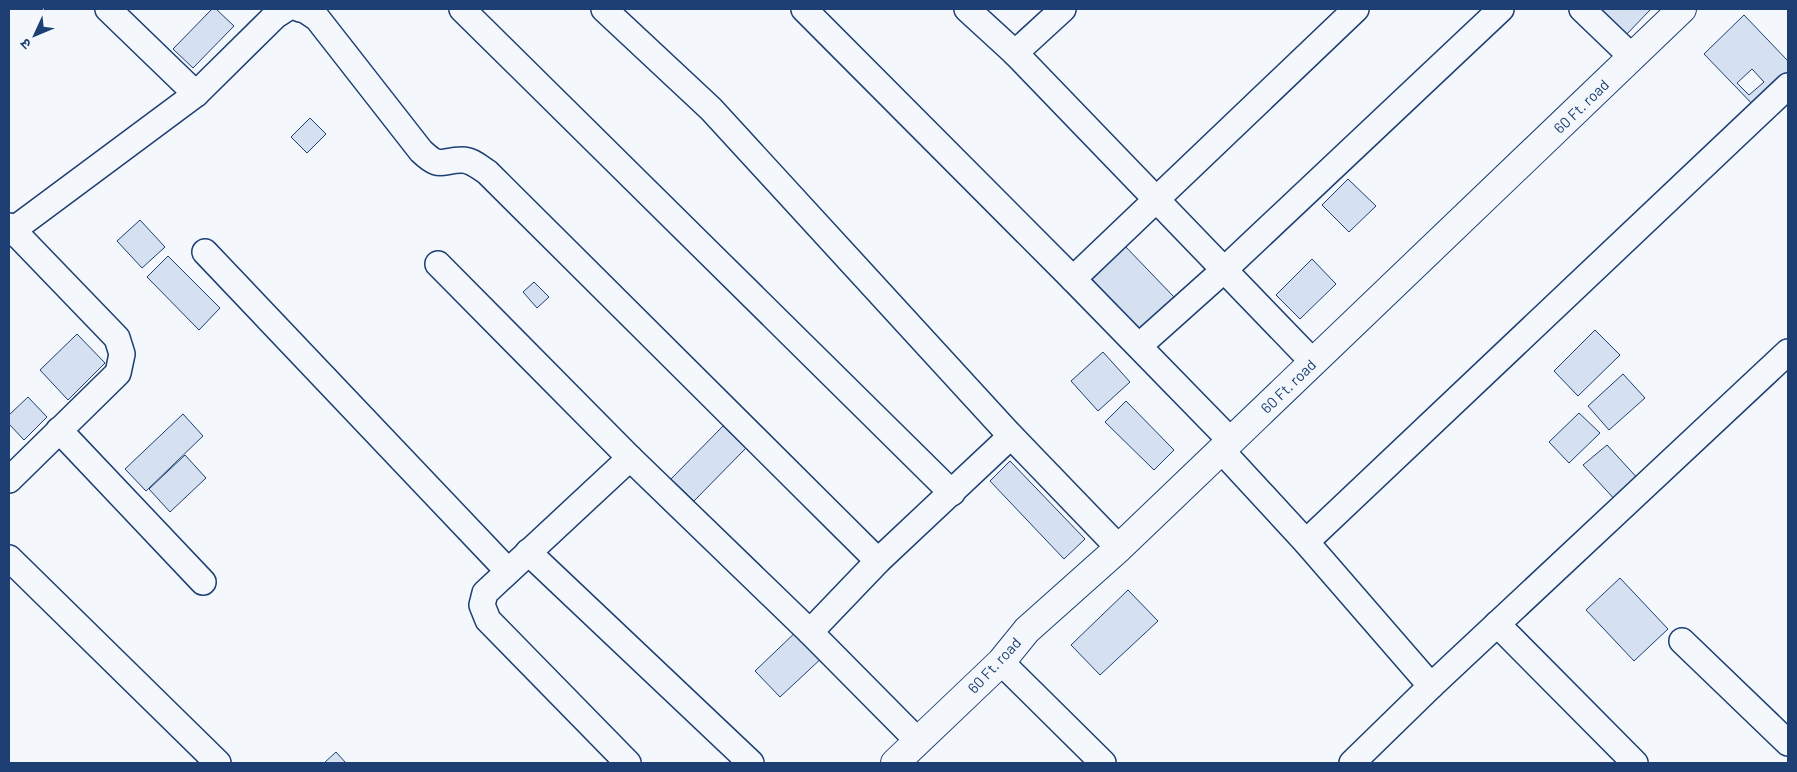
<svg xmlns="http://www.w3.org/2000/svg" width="1797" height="772" font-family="Barlow,'Noto Sans Devanagari',sans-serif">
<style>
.building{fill:#d5e0f0;stroke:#1d3f73;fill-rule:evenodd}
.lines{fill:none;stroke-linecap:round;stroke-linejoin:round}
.minor-casing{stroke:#1d3f73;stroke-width:28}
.tertiary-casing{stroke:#1d3f73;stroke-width:30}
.minor{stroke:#f4f7fb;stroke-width:25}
.tertiary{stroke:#f4f7fb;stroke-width:28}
.labels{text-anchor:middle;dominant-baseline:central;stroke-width:4;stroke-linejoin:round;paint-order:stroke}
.street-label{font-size:15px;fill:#1d3f73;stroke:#f4f7fb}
</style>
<rect width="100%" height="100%" fill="#f4f7fb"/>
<g class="building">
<polygon points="212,9 216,9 234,26 193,68 173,49"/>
<polygon points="1602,9 1651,9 1625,36 1599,12"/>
<path d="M1744,15L1788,61V82L1759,111L1704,54ZM1752,69L1764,82L1749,95L1737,83Z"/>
<polygon points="310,118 326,134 307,153 291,137"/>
<polygon points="1348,179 1376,206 1349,232 1322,205"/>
<polygon points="140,220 165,247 142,268 117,241"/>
<polygon points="1123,244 1174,297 1136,333 1085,280"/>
<polygon points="168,256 220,308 199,330 147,277"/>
<polygon points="1312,259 1336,284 1300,319 1276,295"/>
<polygon points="534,282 549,297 537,308 523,292"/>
<polygon points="1595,330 1620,355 1578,396 1554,371"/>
<polygon points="77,334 105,363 68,400 40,370"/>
<polygon points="1103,352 1130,382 1098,411 1071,381"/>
<polygon points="1623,374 1645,398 1609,430 1588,406"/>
<polygon points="28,397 47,417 24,440 9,424 9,415"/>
<polygon points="1126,401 1174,450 1154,470 1105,422"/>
<polygon points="1579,413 1600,433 1569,463 1549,442"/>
<polygon points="183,414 203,436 146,491 125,469"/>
<polygon points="723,426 746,448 694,501 671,479"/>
<polygon points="1607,445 1641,482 1618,503 1583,465"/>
<polygon points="185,455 206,478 170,512 149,489"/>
<polygon points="1010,461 1085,539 1064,559 990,481"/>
<polygon points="1620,578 1668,629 1634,661 1586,610"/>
<polygon points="1128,590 1158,621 1100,675 1071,645"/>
<polygon points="800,628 825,655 780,697 755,671"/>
<polygon points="336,752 346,763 324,763"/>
</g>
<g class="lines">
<defs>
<g id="minor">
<polyline points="108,9 196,94"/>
<path d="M300,9L305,10L317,18L421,151C441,170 440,160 462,160C472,160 479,167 487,172L878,561"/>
<polyline points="462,9 952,493"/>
<polyline points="604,9 711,109 1011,436 1119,548"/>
<polyline points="804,9 1073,279 1231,441"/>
<polyline points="967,9 1015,53 1313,362"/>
<polyline points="1582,9 1632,57"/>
<polyline points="1015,53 1063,9"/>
<polyline points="9,226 117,338 122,354 118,373 9,480"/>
<polyline points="9,233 196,94 275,16 286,9"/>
<polyline points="205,252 508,571"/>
<polyline points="438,264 630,458 810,632 918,741"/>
<polyline points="1073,279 1356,9"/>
<polyline points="1139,346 1224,270 1501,9"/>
<polyline points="59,430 203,582"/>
<polyline points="1222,451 1306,542 1431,686"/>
<polyline points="1306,542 1788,86"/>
<polyline points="528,552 751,763"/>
<polyline points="9,558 218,763"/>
<polyline points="1497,624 1635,763"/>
<polyline points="810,632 878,561 1011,436"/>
<polyline points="1682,641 1788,743"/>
<polyline points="1001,662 1103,763"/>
<polyline points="628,763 488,620 482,605 485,593 630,458"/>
<polyline points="1352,763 1431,686 1788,352"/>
</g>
<polyline id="tertiary" points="895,763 1001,662 1027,630 1119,548 1682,9"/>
</defs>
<use href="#minor" class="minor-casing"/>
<use href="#tertiary" class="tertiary-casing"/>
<use href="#minor" class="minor"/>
<use href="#tertiary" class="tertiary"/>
</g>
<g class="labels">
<g class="street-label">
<text transform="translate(1581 106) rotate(-44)">60 Ft. road</text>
<text transform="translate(1288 386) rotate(-44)">60 Ft. road</text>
<text transform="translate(994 665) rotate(-47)">60 Ft. road</text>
</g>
</g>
<rect width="1797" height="772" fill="none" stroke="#1d3f73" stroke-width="20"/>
<g transform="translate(35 35) rotate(226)" stroke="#f4f7fb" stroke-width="4" paint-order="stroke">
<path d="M0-4L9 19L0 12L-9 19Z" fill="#1d3f73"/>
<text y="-8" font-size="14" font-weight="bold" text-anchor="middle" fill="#1d3f73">उ</text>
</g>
</svg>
